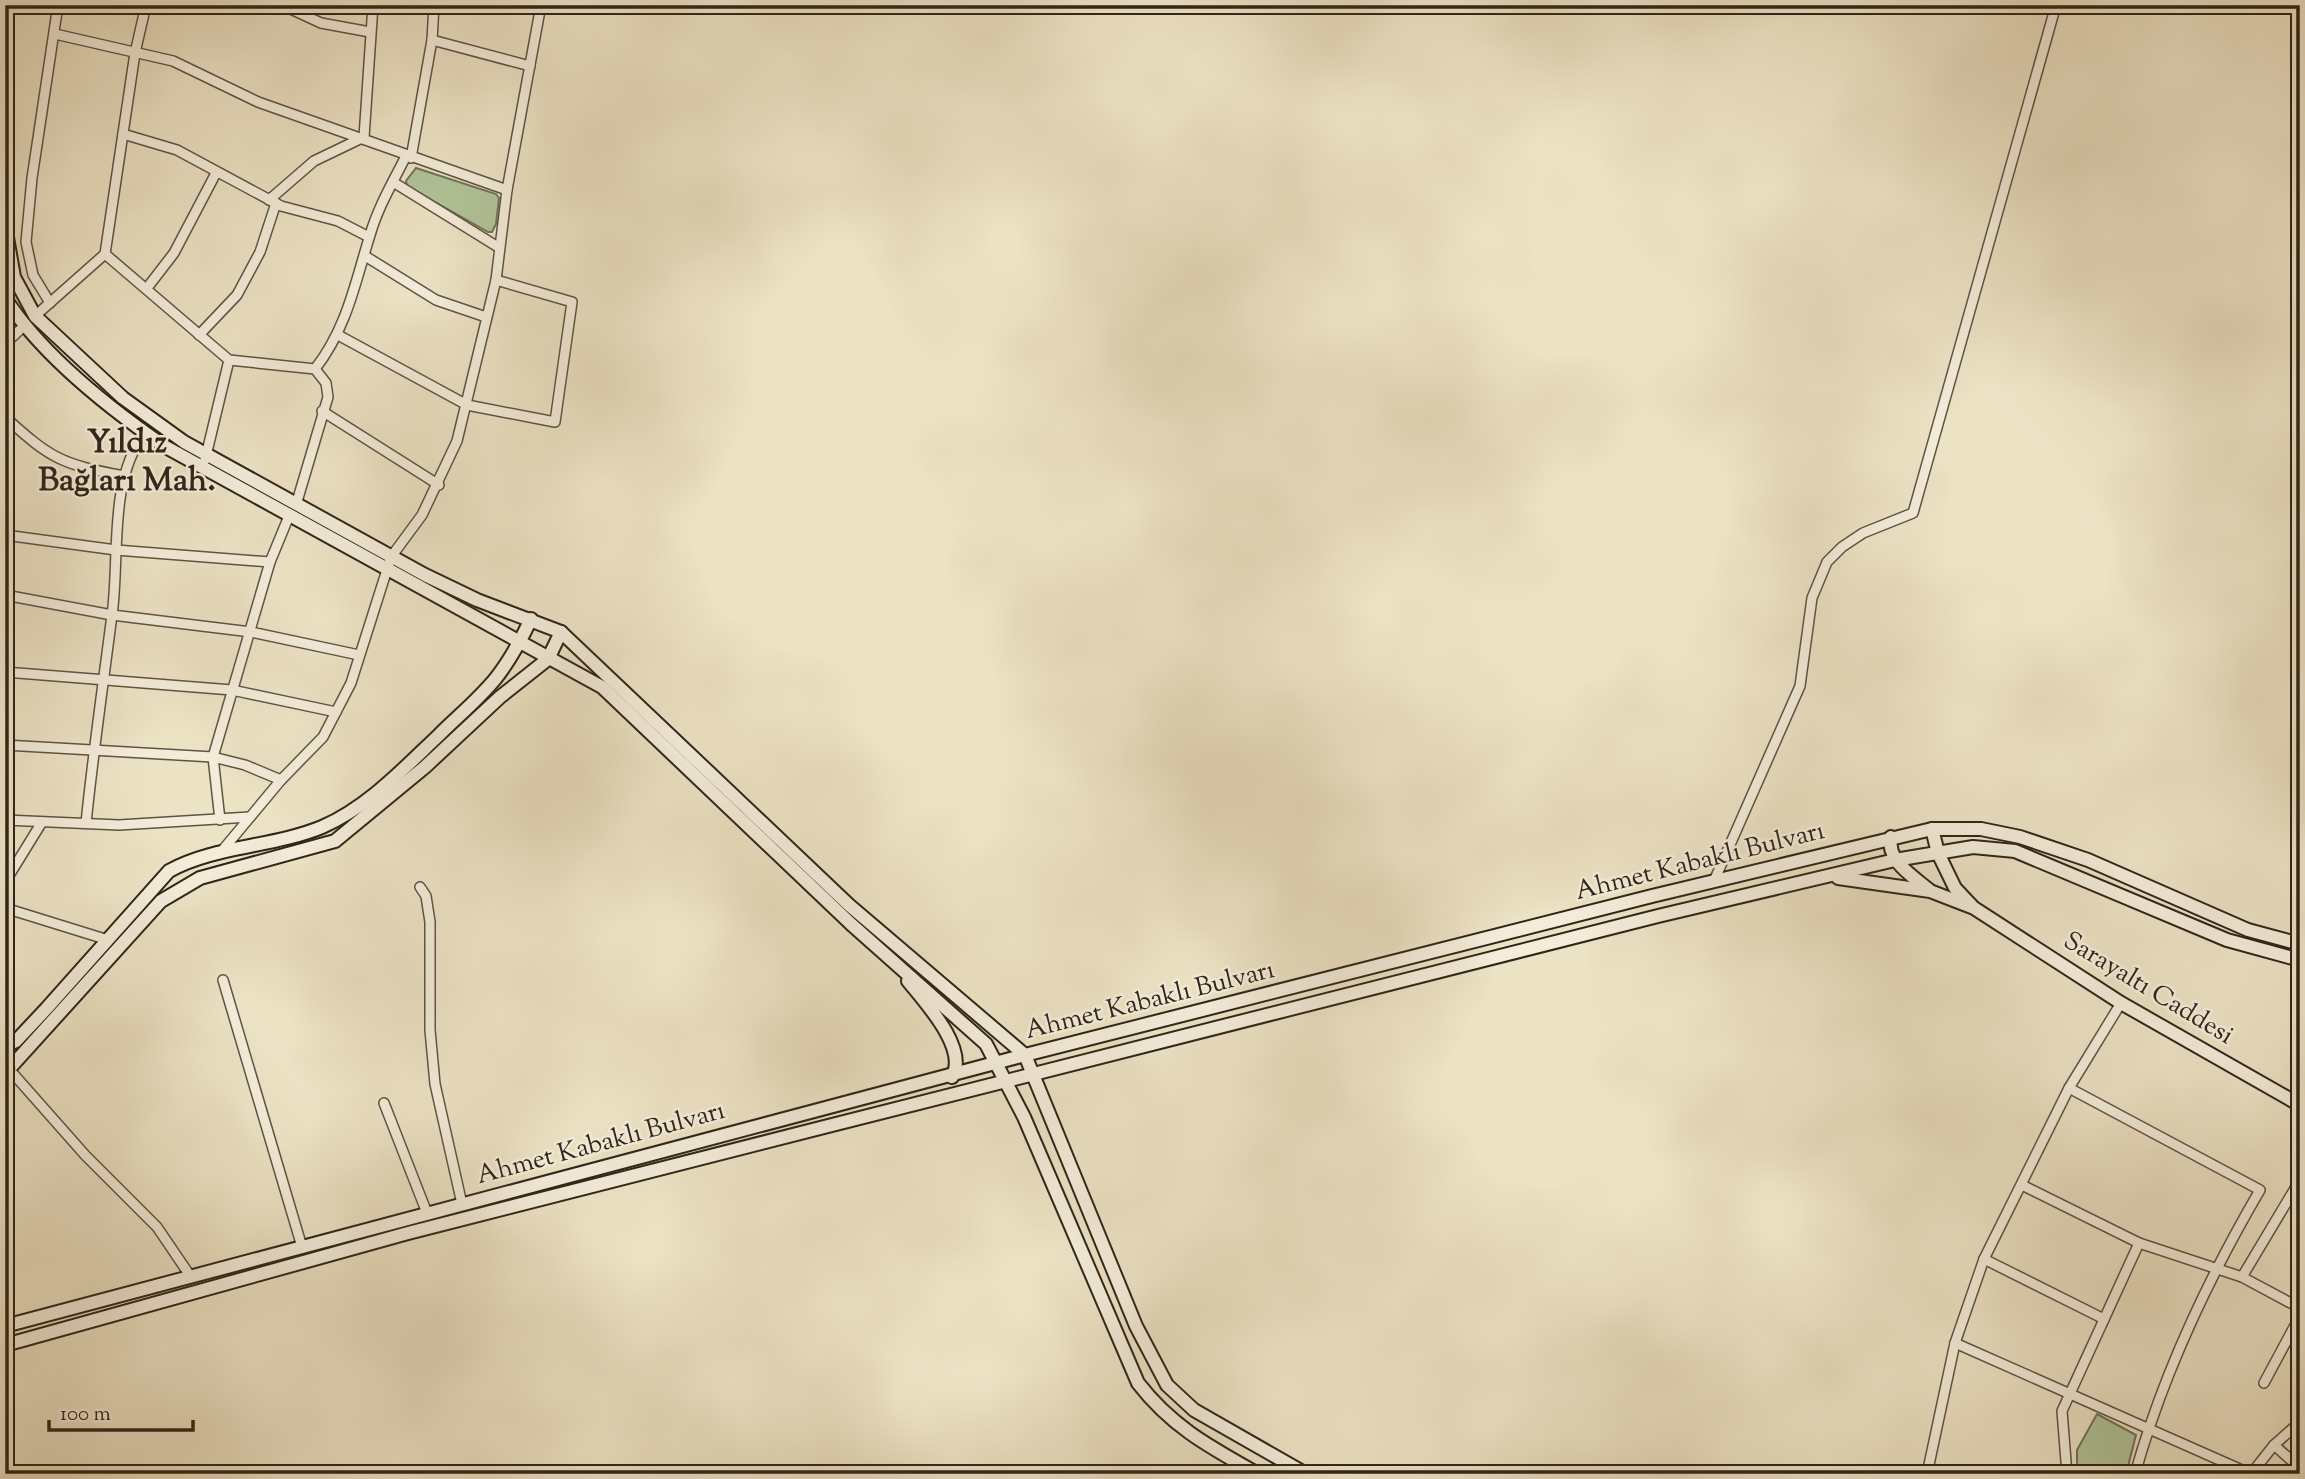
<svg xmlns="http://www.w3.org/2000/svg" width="2305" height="1479" font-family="'Sorts Mill Goudy',serif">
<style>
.green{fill:#b1c499;stroke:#70745a;stroke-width:2}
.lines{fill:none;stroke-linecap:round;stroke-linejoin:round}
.street-casing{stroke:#5f5444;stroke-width:12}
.secondary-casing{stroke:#30251a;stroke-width:16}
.primary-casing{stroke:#30251a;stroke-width:18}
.street{stroke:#f3ecd9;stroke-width:9}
.secondary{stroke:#f3ecd9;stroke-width:12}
.primary{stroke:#e6c182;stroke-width:14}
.labels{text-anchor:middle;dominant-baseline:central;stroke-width:5;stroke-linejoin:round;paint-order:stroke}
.street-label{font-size:26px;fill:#30251a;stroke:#f3ecd9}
.district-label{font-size:33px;font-weight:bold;fill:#30251a;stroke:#f3ecd9}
</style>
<rect width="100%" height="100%" fill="#ece2c4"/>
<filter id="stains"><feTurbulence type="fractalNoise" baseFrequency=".00286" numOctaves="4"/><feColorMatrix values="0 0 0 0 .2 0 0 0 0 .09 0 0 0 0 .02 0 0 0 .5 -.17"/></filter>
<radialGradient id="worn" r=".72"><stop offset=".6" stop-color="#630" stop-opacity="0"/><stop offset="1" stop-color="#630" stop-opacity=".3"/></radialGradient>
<g class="green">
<polygon points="416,168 496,194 499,198 496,224 492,232 488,232 407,186 406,181"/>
<polygon points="2097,1414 2136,1435 2126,1474 2077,1474 2077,1450"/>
</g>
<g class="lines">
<defs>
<g id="street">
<path d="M146,5L135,53L105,254L229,360L315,369C347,328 355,283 370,235C378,207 393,182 406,156"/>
<polyline points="282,5 321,23 370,32"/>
<polyline points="55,34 173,61 258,102 507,190"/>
<polyline points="432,40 530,66"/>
<polyline points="123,134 177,150 281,206 338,221 369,237"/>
<polyline points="411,158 432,40 434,5"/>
<polyline points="393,182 498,247"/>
<polyline points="269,200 314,161 364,137 373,5"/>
<polyline points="365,256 436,300 486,317"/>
<polyline points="147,288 174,253 216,173"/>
<polyline points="50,303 33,275 26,242 32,178 58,5"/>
<polyline points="35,316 105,254"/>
<polyline points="199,335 237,295 260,252 276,203"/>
<polyline points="338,335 467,405 555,422 572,302 496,280"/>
<polyline points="5,344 25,325"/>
<polyline points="322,411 439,485"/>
<path d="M5,417C52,460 62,464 124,476"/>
<polyline points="205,460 229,360"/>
<polyline points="296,505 328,397 326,383 315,369"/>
<polyline points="5,535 116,550 270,562"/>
<polyline points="5,595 112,615 251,632 359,655"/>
<polyline points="5,672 232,690 336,712"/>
<polyline points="5,745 213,757 245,765 281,780"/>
<polyline points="5,820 119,825 250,817"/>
<polyline points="220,820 213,757 270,562 289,516"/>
<path d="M86,823C93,754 103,685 112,615C120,559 108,479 145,433"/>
<polyline points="221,852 281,780 323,737 351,683 391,557 422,515 457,441 496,280 507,190 541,5"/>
<polyline points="1714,881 1800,686 1812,598 1827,562 1842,547 1863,533 1913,513 2056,5"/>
<polyline points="5,882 42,822"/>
<polyline points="420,887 426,896 430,922 430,1030 435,1084 462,1204"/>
<polyline points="5,908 105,939"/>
<polyline points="223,980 302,1247"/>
<polyline points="9,1069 85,1155 157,1227 191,1277"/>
<path d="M2069,1088L2260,1190C2208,1279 2163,1374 2135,1474"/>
<polyline points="384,1103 427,1213"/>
<polyline points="2022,1185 2139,1243 2242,1277 2300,1308"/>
<polyline points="1984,1259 2104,1319"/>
<polyline points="2242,1277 2300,1180"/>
<polyline points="1955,1343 2251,1474 2274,1445 2300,1422"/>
<polyline points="2264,1383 2300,1316"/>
<polyline points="2274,1445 2300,1468"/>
<polyline points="1927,1474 1955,1343 1984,1259 2069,1088 2121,1003"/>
<polyline points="2067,1474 2062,1411 2139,1243"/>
</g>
<g id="secondary">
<polyline points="5,173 5,221"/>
<polyline points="5,226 14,277 35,316 123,398 184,442 425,575 477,600 561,632 849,905 1025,1055 1136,1326 1167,1385 1194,1410 1306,1474"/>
<path d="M5,298C42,355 109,408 164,446L602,687L851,924L986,1044L1024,1117L1138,1383C1172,1427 1210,1447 1258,1474"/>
<polyline points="1932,829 1938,853 1955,888 1972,906"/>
<path d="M1891,837C1886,861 1913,876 1929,890"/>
<polyline points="1838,878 1930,891 1974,908 2121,1003 2300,1105"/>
<path d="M908,981C925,1002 969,1049 952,1077"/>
<path d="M5,1046L16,1041L46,1009L169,871C213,846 274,847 322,827C368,807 404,768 439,735C458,716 479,699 496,678C510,660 521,640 531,619"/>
<polyline points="9,1069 161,901 200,878 335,841 426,766 500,697 548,659 561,632"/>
<polyline points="5,1326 1025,1055 1652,896 1932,829 1981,829 2020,837 2088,860 2248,930 2300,944"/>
<polyline points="5,1345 408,1233 832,1125 1658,916 1895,860 1973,847 2015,851 2227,940 2300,960"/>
</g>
<polyline id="primary" points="5,1067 9,1069 5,1075"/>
</defs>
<use href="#street" class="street-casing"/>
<use href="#secondary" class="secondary-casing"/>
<use href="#primary" class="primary-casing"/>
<use href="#street" class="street"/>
<use href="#secondary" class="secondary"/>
<use href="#primary" class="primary"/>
</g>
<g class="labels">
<g class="street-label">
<text transform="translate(1700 862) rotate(-14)">Ahmet Kabaklı Bulvarı</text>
<text transform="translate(2148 989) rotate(31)">Sarayaltı Caddesi</text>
<text transform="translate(1150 1001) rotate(-14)">Ahmet Kabaklı Bulvarı</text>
<text transform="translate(601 1144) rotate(-15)">Ahmet Kabaklı Bulvarı</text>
</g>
<g class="district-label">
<text x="127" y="444">Yıldız<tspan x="127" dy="38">Bağları Mah.</tspan></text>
</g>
</g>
<rect width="2305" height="1479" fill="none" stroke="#ece2c4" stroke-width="28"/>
<rect x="7" y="7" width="2291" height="1465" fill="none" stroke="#30251a" stroke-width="3.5"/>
<rect x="14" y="14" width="2277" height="1451" fill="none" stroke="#30251a" stroke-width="2"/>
<path d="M49 1420v10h144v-10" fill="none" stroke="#30251a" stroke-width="3.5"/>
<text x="60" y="1420" font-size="21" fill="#30251a" stroke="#f3ecd9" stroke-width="5" paint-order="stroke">100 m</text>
<rect width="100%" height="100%" filter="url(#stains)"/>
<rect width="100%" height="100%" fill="url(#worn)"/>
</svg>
